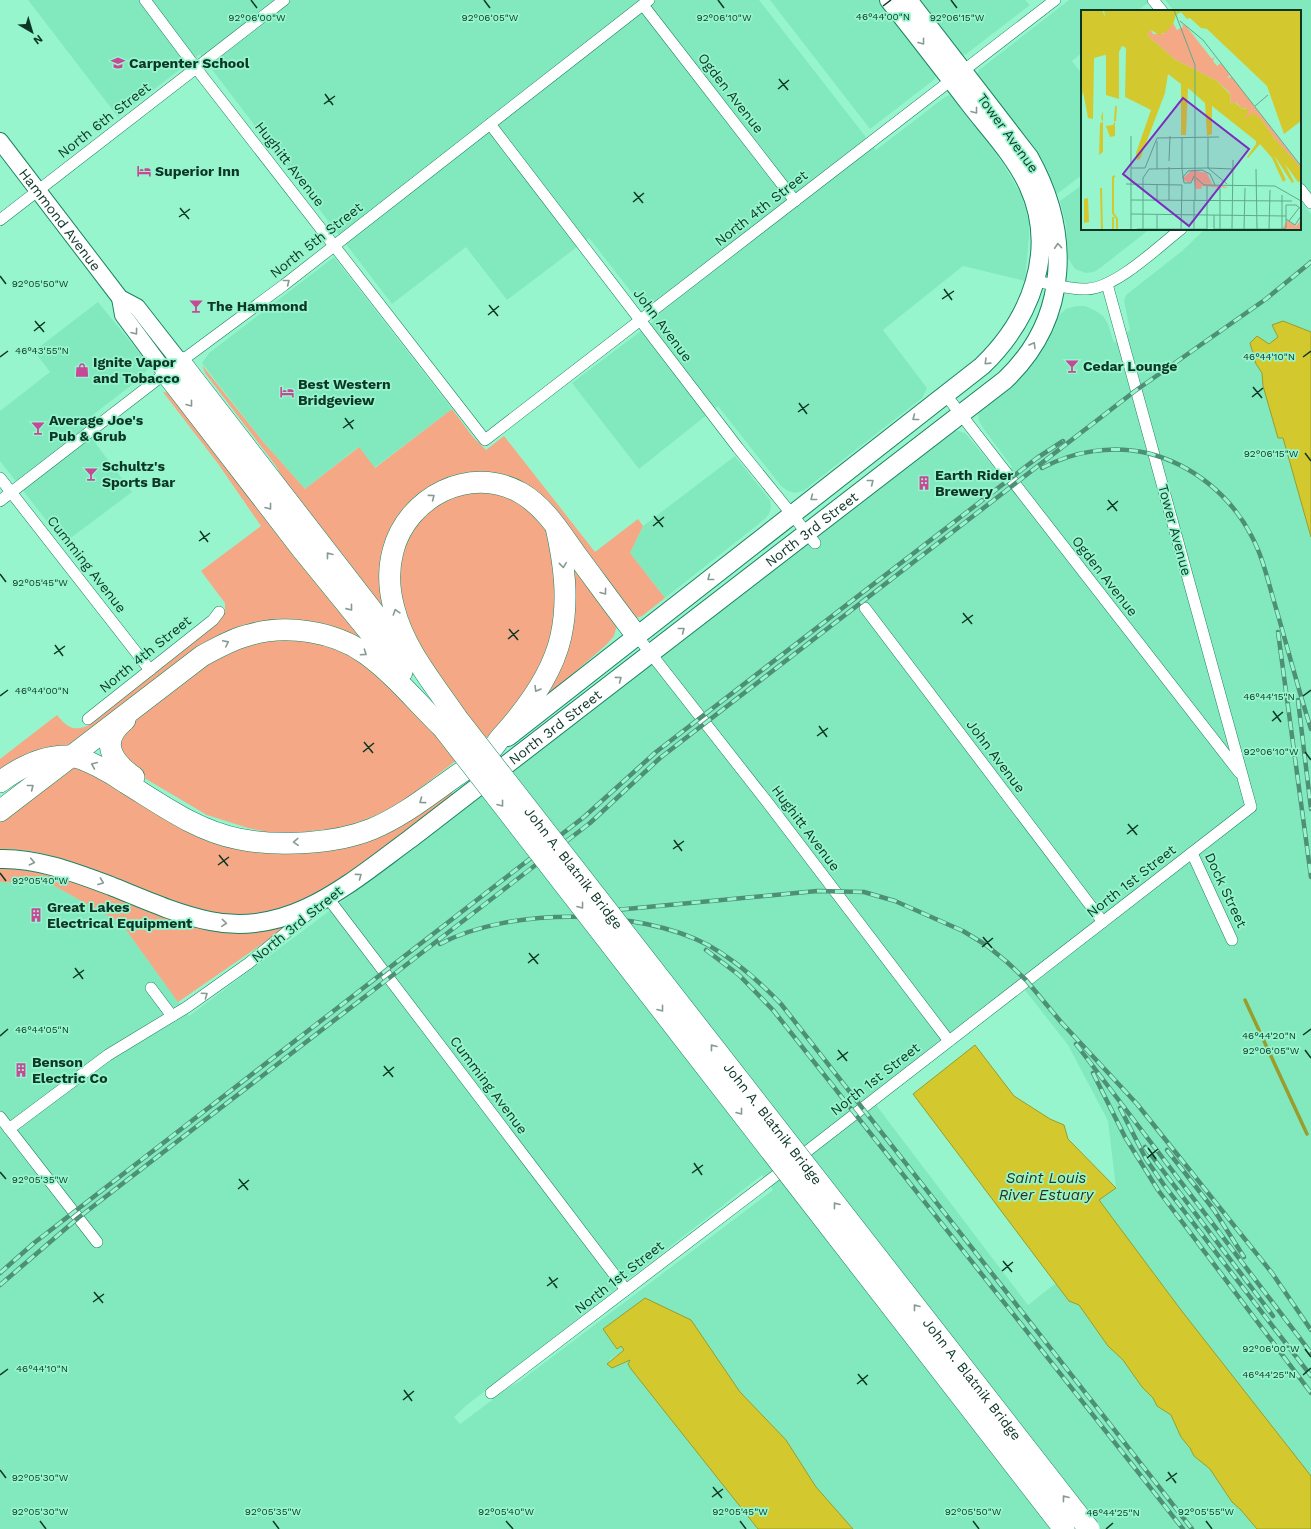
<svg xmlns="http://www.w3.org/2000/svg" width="1311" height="1529" font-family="'Work Sans',sans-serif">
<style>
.built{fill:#82e9bf;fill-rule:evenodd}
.green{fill:#f5a885}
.water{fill:#d3c92e;stroke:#989d2c}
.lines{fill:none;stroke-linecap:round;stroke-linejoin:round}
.stream{stroke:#989d2c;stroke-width:3.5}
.street-casing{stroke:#1a8361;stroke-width:12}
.secondary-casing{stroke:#1a8361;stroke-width:18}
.primary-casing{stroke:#1a8361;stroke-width:20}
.highway-casing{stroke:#1a8361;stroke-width:22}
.street{stroke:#fff;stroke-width:11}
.secondary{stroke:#fff;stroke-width:16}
.primary{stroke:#fff;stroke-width:18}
.highway{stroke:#fff;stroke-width:21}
.rail-casing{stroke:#4e9076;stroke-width:4.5}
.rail{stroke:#97f5cd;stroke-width:3;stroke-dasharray:9;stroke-linecap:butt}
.highway-bridge-casing{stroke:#1a8361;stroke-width:22;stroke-linecap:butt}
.highway-bridge{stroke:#fff;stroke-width:21}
.oneway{stroke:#869a93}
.ticks{fill:none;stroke:#0d3627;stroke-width:1.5}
.labels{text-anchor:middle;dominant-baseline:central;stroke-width:3.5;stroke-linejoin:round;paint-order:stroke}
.poi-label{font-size:14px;font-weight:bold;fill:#0d3627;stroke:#97f5cd;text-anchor:start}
.street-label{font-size:14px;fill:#0d3627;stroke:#97f5cd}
.water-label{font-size:15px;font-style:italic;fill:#302f17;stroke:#97f5cd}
.inset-river{fill:none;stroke:#d3c92e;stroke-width:2}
.inset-road{fill:none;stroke:#60a98b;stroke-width:1}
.view{fill:#7b2cbf;fill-opacity:0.15;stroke:#7b2cbf;stroke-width:2}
.inset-edge{fill:none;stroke:#0d3627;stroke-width:2}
.ticks-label{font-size:10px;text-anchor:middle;fill:#0d3627;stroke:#97f5cd;stroke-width:3.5;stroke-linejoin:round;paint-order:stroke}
</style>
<rect width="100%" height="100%" fill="#97f5cd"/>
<g class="built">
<polygon points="28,0 759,0 876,150 945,97 950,95 954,97 1002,162 1021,194 1029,221 1029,236 1025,281 963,266 883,330 927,388 922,398 803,491 795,493 788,491 781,486 718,406 639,469 572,383 654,321 589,238 507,300 466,247 392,304 200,54 118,117"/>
<polygon points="770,0 879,0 936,76 935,79 870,129"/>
<polygon points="918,0 1025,0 1030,5 965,55 961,54"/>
<polygon points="1069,0 1152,0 1137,11 1082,11 1082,53 1072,61 1082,74 1082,175 1057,194 1045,167 1037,153 977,74 979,70"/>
<polygon points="1165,0 1311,0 1311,195 1300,180 1300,11 1174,11"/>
<polygon points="1082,185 1082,229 1150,229 1100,268 1094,272 1086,273 1075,269 1068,258 1066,225 1060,201"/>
<path d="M1300,200L1311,214V332L1283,321L1278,337L1269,344L1251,350L1262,373L1263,386L1278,438H1283L1311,537V1476L1181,1310L1099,1200L1116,1188L1108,1121L1068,1045L1021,985L873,1101L1028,1305L1056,1283L1069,1301L1079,1305L1108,1346L1123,1360L1142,1387L1153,1398L1157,1406L1171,1415L1181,1437L1190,1448L1194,1456L1210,1469L1232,1502L1241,1510L1257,1529H853L816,1487L786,1440L740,1392L721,1366L645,1298L603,1329L617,1349L621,1346L624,1350L609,1360L616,1367L630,1360L628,1364L631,1369L758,1529H0V882L51,884L121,923L189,1016L356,891L949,431L955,430L965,433L1001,476L1012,467L983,428L979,421L978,415L981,408L1053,325L1059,315L1066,309L1076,306H1085L1096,311L1103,316L1108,324L1114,343L1130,330L1124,301L1126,295L1182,251L1205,229H1300ZM762,1175L773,1190L519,1382L511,1386L460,1424L454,1417L467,1405Z"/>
<polygon points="334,257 452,409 374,468 358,447 305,489 265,444 202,363 209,353"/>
<polygon points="98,302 141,355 148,369 137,381 81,424 132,492 64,543 0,461 0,411 50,372 34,351"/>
<polygon points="735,456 770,500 771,507 769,514 765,519 665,598 630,553 643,526"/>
</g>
<g class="green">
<polygon points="202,365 265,444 305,489 359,447 375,468 452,409 473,437 486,450 504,436 595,552 638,519 643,526 630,553 665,598 642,616 636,618 518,487 420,495 386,612 299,506 276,466 205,373"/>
<path d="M163,392L171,393L391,667L270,624L71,751L0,774V759L57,715C66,726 73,732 87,726L217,622L225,612V603L201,571L261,526L219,465Z"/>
<polygon points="482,489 522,502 549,533 559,616 543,668 500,727 398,805 365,820 339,828 293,833 266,832 248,828 207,815 146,779 127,765 118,737 125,725 203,665 252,642 313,638 363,659 435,734 442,679 415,640 402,613 397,568 407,535 433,503"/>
<polygon points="568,559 617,625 614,636 607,644 533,709"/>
<path d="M74,767L280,853L451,792L455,795C432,813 408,830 385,847C341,880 292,918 234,916C199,914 167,900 135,888C91,870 48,848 0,849V822Z"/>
<polygon points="0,864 55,873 136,904 291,924 178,1002 121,923 51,884 0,882"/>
</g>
<g class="water">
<polygon points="1283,321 1311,332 1311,537 1283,438 1278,438 1263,386 1262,373 1256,364 1250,343 1257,336 1269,344 1278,337 1272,325"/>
<polygon points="975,1045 1014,1096 1050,1119 1064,1125 1068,1139 1116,1188 1099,1200 1181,1310 1311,1476 1311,1529 1257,1529 1241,1510 1232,1502 1210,1469 1194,1456 1190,1448 1181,1437 1171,1415 1157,1406 1153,1398 1142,1387 1123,1360 1108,1346 1079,1305 1069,1301 913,1094"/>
<polygon points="645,1298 691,1320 740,1392 786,1440 816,1487 853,1529 758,1529 631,1369 628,1364 630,1360 612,1368 607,1364 624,1350 621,1346 617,1349 603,1329"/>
</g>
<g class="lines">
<polyline class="stream" points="1245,1000 1307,1134"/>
<defs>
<g id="street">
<polyline points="145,0 196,68 485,440 1055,0"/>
<polyline points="1153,0 1162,11"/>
<polyline points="643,5 795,201"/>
<polyline points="490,124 738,448 815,543"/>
<polyline points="1300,189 1311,203"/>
<polyline points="0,220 284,0"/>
<path d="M1036,281C1052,284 1070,290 1087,289C1116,288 1158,247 1181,229"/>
<polyline points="945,394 1239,772"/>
<polyline points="0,478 150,670"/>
<polyline points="0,501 180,362 284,285 649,0"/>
<polyline points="865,608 1103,922"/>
<polyline points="637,636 771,807 949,1041"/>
<polyline points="88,719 213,620 219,612"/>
<polyline points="1192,853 1232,940"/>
<polyline points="151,988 172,1016"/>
<polyline points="0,1117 97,1242"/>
<polyline points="9,1129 108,1055 187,1007 249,963 328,898 626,1290"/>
<polyline points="491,1393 766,1183 1251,807 1107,284"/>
</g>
<g id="secondary">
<path id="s1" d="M0,141L120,298L137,307L180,362"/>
<polyline points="120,298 123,315 166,373"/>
</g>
<g id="primary">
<path d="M508,737L982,366C1031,319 1058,250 1028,185C1014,155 989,129 969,103C943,69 916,34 889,0"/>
<path id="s2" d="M0,859C38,858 76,873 111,886C143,899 176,914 210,921C290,938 351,882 410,839L1005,380C1070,318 1071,232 1029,157L908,0"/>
</g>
<g id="highway">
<polyline points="180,362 402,649"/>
<polyline points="166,373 301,548 402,672"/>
<path d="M457,718C434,684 404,649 394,608C389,590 388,570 393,551C407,497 470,464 521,493C545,507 560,532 575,553C596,581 616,609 637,636"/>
<path d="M125,720C99,741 111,761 134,777"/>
<path d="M0,782C20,767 43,755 69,756C84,757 113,774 126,783C162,805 197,831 239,839C278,847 335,844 372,829C403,816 429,795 456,776C466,769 478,762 488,753C494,748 498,740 503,735C528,707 553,673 561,636C569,599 564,563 556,527"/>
<path d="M0,811L202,656C217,648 232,639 249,635C286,624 334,631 366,654C395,675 418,704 443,728"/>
</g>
</defs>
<use href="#street" class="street-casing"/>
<use href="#secondary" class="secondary-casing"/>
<use href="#primary" class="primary-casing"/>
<use href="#highway" class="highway-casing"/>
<use href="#street" class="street"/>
<use href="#secondary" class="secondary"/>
<use href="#primary" class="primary"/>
<use href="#highway" class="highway"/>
<defs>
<g id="rail">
<path d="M1042,468C1074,451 1112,445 1147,453C1192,464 1230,495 1251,535C1262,555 1267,577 1273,598C1286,641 1297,686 1311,729"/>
<polyline points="1278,632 1311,877"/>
<polyline points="1298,700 1311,809"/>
<polyline points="584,913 817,891 864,892 895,901 963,931 986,945 1007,962 1026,980 1061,1022 1137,1104 1272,1273 1311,1330"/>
<path d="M440,944C509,907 638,908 708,945C735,960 759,981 781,1004L1192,1529"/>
<polyline points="706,950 739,975 773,1010 1183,1529"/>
<polyline points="1076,1044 1311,1353"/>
<polyline points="1093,1073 1125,1137 1158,1190 1311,1393"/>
<polyline points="1120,1108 1146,1159 1164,1185 1311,1376"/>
<polyline points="1145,1147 1273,1316"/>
<polyline points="1167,1150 1214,1210 1244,1257"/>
<polyline points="0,1273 34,1243 584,817 656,752 1037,458 1063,441"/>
<polyline points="0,1285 78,1218 590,823 660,758 1135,391 1266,299 1311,262"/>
</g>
</defs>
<use href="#rail" class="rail-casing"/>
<use href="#rail" class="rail"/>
<defs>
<g id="highway-bridge">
<path id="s3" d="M457,718L1089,1529"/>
<polyline points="443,728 1064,1529"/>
</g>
</defs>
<use href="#highway-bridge" class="highway-bridge-casing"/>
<use href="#highway-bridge" class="highway-bridge"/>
</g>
<defs><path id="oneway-chevron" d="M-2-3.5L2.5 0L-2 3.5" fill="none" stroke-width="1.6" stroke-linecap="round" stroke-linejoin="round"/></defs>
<g class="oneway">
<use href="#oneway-chevron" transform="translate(922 42) rotate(52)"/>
<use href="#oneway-chevron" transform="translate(975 111) rotate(52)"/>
<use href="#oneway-chevron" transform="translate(1058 246) rotate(-94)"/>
<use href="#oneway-chevron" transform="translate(287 282) rotate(-38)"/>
<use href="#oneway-chevron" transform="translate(135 332) rotate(53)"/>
<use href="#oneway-chevron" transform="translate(1033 345) rotate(-59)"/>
<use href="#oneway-chevron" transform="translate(987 362) rotate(136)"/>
<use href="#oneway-chevron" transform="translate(190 404) rotate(52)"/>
<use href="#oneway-chevron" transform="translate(915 418) rotate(142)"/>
<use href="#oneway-chevron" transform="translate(871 482) rotate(-38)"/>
<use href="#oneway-chevron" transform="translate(432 497) rotate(-37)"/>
<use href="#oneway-chevron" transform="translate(813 498) rotate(142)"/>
<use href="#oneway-chevron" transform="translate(269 507) rotate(52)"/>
<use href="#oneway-chevron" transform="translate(329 555) rotate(-128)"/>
<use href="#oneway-chevron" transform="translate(563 565) rotate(84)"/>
<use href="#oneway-chevron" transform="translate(710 578) rotate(142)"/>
<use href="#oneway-chevron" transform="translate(604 592) rotate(53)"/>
<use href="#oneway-chevron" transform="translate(350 608) rotate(51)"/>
<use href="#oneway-chevron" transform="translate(396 612) rotate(-107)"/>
<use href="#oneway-chevron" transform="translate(682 630) rotate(-38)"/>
<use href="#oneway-chevron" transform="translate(226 643) rotate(-26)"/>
<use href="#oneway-chevron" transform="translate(364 653) rotate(34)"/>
<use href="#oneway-chevron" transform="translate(619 679) rotate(-37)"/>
<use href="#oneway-chevron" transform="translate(537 689) rotate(121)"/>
<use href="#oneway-chevron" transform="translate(94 765) rotate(-157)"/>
<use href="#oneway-chevron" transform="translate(31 787) rotate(-38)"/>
<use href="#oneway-chevron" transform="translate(422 801) rotate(144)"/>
<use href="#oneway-chevron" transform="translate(501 804) rotate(52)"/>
<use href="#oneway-chevron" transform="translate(296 842) rotate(177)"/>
<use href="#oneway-chevron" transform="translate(32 862) rotate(12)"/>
<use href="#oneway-chevron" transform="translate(359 876) rotate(-36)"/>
<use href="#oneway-chevron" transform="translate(101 882) rotate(21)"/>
<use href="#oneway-chevron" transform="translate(581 906) rotate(52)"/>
<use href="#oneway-chevron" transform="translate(224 923) rotate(5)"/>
<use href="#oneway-chevron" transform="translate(205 995) rotate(-35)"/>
<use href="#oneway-chevron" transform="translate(661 1009) rotate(52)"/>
<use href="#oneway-chevron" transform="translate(713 1047) rotate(-128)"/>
<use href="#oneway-chevron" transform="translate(740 1112) rotate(52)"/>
<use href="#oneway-chevron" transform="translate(836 1205) rotate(-128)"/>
<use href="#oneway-chevron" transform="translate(916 1307) rotate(-128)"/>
<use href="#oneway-chevron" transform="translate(1065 1498) rotate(-128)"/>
</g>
<path class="ticks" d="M251,0L257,8M484,0L490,8M718,0L724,8M951,0L957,8M883,6L891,0M779,79L788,90M778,89L789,80M325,94L333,105M324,104L335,96M634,192L643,203M633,202L644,193M180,208L189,219M179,217L190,209M0,276L6,284M944,289L952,300M942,299L954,291M489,305L498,316M488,315L499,306M35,321L44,332M34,331L45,322M0,357L8,351M1303,357L1311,351M1253,387L1262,398M1252,397L1263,388M799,403L807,414M798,412L809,404M345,418L353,429M343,428L354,420M1305,453L1311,461M1108,500L1117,511M1107,510L1118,501M654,516L663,527M653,526L664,517M200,531L208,542M199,541L210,533M0,574L6,582M963,613L972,624M962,623L973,615M509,629L518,640M508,639L519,630M55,645L63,656M54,654L65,646M0,696L8,690M1303,696L1311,690M1273,711L1281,722M1272,721L1283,712M819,726L827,737M817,736L828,728M364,742L373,753M363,752L374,743M1305,752L1311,760M1128,824L1137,835M1127,834L1138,825M674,840L682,851M673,849L684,841M219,855L228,866M218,865L229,857M0,873L6,881M983,937L992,948M982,947L993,938M529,953L538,964M528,963L539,954M75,968L83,979M73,978L84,970M1303,1035L1311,1029M0,1036L8,1029M838,1050L847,1061M1305,1050L1311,1058M837,1060L848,1052M384,1066L393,1077M383,1076L394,1067M1148,1148L1156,1159M1147,1158L1158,1149M694,1163L702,1175M0,1172L6,1179M692,1173L703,1165M239,1179L248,1190M238,1189L249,1180M1003,1261L1012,1272M1002,1271L1013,1262M549,1277L557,1288M547,1286L558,1278M94,1292L103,1303M93,1302L104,1294M1305,1349L1311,1357M858,1374L867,1385M0,1375L8,1369M1303,1375L1311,1368M857,1384L868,1375M404,1390L412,1401M403,1400L414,1391M0,1470L6,1478M1168,1472L1176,1483M1166,1481L1177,1473M713,1487L722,1498M712,1497L723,1489M40,1521L46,1529M273,1521L279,1529M506,1521L513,1529M740,1521L746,1529M973,1521L979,1529M1206,1521L1212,1529M1106,1529L1113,1523"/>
<defs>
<symbol id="school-bare" viewBox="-9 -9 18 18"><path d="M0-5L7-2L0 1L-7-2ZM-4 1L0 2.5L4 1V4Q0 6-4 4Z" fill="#c64897" stroke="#97f5cd" stroke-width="2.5" paint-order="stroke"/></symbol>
<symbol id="hotel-bare" viewBox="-9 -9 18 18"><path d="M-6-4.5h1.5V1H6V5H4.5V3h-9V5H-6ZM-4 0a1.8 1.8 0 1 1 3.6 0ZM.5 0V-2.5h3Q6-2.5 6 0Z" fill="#c64897" stroke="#97f5cd" stroke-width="2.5" paint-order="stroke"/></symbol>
<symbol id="bar-bare" viewBox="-9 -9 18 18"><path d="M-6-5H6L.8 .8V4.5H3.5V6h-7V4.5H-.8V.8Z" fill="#c64897" stroke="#97f5cd" stroke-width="2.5" paint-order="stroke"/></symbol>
<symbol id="shop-bare" viewBox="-9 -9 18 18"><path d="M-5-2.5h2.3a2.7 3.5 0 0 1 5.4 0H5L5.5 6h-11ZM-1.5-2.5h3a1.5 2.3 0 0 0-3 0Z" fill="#c64897" stroke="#97f5cd" stroke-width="2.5" paint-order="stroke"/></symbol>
<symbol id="building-bare" viewBox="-9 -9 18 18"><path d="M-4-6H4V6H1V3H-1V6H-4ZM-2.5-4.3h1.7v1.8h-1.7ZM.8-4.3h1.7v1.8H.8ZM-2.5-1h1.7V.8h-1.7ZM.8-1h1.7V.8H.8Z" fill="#c64897" stroke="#97f5cd" stroke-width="2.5" paint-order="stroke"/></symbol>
</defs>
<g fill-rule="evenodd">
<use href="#school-bare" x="108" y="53" width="20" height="20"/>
<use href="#hotel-bare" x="134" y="161" width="20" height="20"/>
<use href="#bar-bare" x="186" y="296" width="20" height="20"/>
<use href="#bar-bare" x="1062" y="356" width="20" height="20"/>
<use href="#shop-bare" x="72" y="360" width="20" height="20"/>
<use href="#hotel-bare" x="277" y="382" width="20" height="20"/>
<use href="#bar-bare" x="28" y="418" width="20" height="20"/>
<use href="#bar-bare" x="81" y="464" width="20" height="20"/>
<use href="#building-bare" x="914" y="473" width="20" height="20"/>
<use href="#building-bare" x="26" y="905" width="20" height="20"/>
<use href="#building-bare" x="11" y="1060" width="20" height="20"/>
</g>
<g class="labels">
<g class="poi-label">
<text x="129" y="63">Carpenter School</text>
<text x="155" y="171">Superior Inn</text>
<text x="207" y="306">The Hammond</text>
<text x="93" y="362">Ignite Vapor<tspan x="93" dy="16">and Tobacco</tspan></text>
<text x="1083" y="366">Cedar Lounge</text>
<text x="298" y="384">Best Western<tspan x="298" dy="16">Bridgeview</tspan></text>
<text x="49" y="420">Average Joe's<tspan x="49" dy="16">Pub &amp; Grub</tspan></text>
<text x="102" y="466">Schultz's<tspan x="102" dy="16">Sports Bar</tspan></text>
<text x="935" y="475">Earth Rider<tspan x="935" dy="16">Brewery</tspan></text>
<text x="47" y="907">Great Lakes<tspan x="47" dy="16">Electrical Equipment</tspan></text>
<text x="32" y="1062">Benson<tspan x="32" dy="16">Electric Co</tspan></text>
</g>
<g class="street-label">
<text transform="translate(731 93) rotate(52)">Ogden Avenue</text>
<text transform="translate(104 120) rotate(-38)">North 6th Street</text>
<text transform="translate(1008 133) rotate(54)">Tower Avenue</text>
<text transform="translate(290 164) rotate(52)">Hughitt Avenue</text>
<text transform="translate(761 208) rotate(-38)">North 4th Street</text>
<text stroke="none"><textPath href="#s1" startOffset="99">Hammond Avenue</textPath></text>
<text transform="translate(316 240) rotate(-38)">North 5th Street</text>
<text transform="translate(663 325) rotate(53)">John Avenue</text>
<text stroke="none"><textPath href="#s2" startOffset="951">North 3rd Street</textPath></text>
<text transform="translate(1175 530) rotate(75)">Tower Avenue</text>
<text transform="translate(87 564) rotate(52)">Cumming Avenue</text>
<text transform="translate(1105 576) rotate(52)">Ogden Avenue</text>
<text transform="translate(145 654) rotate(-39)">North 4th Street</text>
<text stroke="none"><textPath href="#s2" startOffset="627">North 3rd Street</textPath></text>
<text transform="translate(996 756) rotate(53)">John Avenue</text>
<text transform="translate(806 828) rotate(53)">Hughitt Avenue</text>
<text stroke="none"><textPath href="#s3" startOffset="190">John A. Blatnik Bridge</textPath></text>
<text transform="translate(1131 881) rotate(-38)">North 1st Street</text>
<text transform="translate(1226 890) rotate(65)">Dock Street</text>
<text transform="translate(297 924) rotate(-39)">North 3rd Street</text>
<text transform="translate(875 1079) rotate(-38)">North 1st Street</text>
<text transform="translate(489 1085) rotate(53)">Cumming Avenue</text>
<text stroke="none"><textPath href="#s3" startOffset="514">John A. Blatnik Bridge</textPath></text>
<text transform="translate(619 1277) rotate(-38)">North 1st Street</text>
<text stroke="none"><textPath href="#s3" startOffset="838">John A. Blatnik Bridge</textPath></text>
</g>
<g class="water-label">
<text x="1046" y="1178">Saint Louis<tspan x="1046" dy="17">River Estuary</tspan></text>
</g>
</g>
<g transform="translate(1081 10)">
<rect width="220" height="220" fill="#97f5cd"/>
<path d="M92,13L96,20L102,17L101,14L105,16L131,49L134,46L132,51L136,56L140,53L149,65L146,68L151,67L220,157V159L194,129L180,109H162L165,98H160L155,92L150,95L149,83L136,71L93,49L66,25L70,20L72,24H82ZM111,160L126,163L131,174L117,172L146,177V178L121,176L120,179H115L112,169L108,173L101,169ZM206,210L215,216L220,210V220H201Z" fill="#f5a885"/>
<path d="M0,0H21L24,7L23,0H220V111L203,124L186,76L126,19L120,18L109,8L106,9L100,2L95,5L92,14L85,22L78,25L70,20L66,25L93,49L136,71L149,84L150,95L154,92L160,98L167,99L168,102L162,109L172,103L180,109L194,129L219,157L220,171L217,172L204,154L213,172L211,173L193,145L205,170L202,172L191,148L179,134L167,148L166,147L175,134V131L131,96V124L126,126L124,93L107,78L105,125H100V74L87,64L84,83L59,149L56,150L55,143L70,100L44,87L45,38L41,36L38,42V89L25,85V45L13,49L12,109L7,108L2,81L0,94ZM22,101V142L18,145L19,113L22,112L20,108ZM34,111V126L29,127L25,116L32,115ZM7,188L8,212L3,213V189Z" fill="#d3c92e"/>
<path d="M24,45L25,85L23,47L15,50L13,85V48Z" fill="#97f5cd"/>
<path class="inset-river" d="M34,111L35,96M34,166L32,167V203L36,209V220M20,178L21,220M32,220V207"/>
<path class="inset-road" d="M93,0L114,55V191M99,11L122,30L220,156M174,96L187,85M127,127V158L151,159M76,128L138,127M88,151L89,126M50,158H64M64,158L76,128M76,159V131M101,159V127M101,159L103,173H110L113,166M175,159L176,219M101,168L107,161L121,160L129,164L134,175M115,168L123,175L194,176L220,191M45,174L101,175L100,219M50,190L211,191M76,190V175M88,190V157M113,191V220M50,204L205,206M133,205V219H201L205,218V195H215L220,199M205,209L214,215L220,206M208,211L218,198M56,219H126M76,219V205M139,219V178M151,219L152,150M188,219L189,180M50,220V126M62,220V168L68,159L127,158L146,174M126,220V176M163,220L164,178M201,220V185"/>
<path class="view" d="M102,88L168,139L108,216L42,164Z"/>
<rect width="220" height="220" class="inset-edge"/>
</g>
<g class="ticks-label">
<text x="883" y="20">46°44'00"N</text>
<text x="257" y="21">92°06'00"W</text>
<text x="490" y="21">92°06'05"W</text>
<text x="724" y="21">92°06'10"W</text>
<text x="957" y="21">92°06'15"W</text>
<text x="40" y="287">92°05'50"W</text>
<text x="42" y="354">46°43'55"N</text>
<text x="1269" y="360">46°44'10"N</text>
<text x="1271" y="457">92°06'15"W</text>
<text x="40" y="586">92°05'45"W</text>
<text x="42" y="694">46°44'00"N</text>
<text x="1269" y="700">46°44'15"N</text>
<text x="1271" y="755">92°06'10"W</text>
<text x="40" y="884">92°05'40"W</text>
<text x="42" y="1033">46°44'05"N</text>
<text x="1269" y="1039">46°44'20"N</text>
<text x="1271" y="1054">92°06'05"W</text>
<text x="40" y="1183">92°05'35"W</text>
<text x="1271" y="1352">92°06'00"W</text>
<text x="42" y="1372">46°44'10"N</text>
<text x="1269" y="1378">46°44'25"N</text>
<text x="40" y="1481">92°05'30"W</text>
<text x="40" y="1515">92°05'30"W</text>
<text x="273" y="1515">92°05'35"W</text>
<text x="506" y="1515">92°05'40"W</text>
<text x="740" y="1515">92°05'45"W</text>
<text x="973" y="1515">92°05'50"W</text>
<text x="1206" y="1515">92°05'55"W</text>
<text x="1113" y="1516">46°44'25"N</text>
</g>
<g transform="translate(32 32) rotate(142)" stroke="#97f5cd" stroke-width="3" paint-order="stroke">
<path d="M0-3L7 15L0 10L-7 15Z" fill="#0d3627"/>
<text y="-6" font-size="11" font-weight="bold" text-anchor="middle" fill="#0d3627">N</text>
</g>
</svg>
